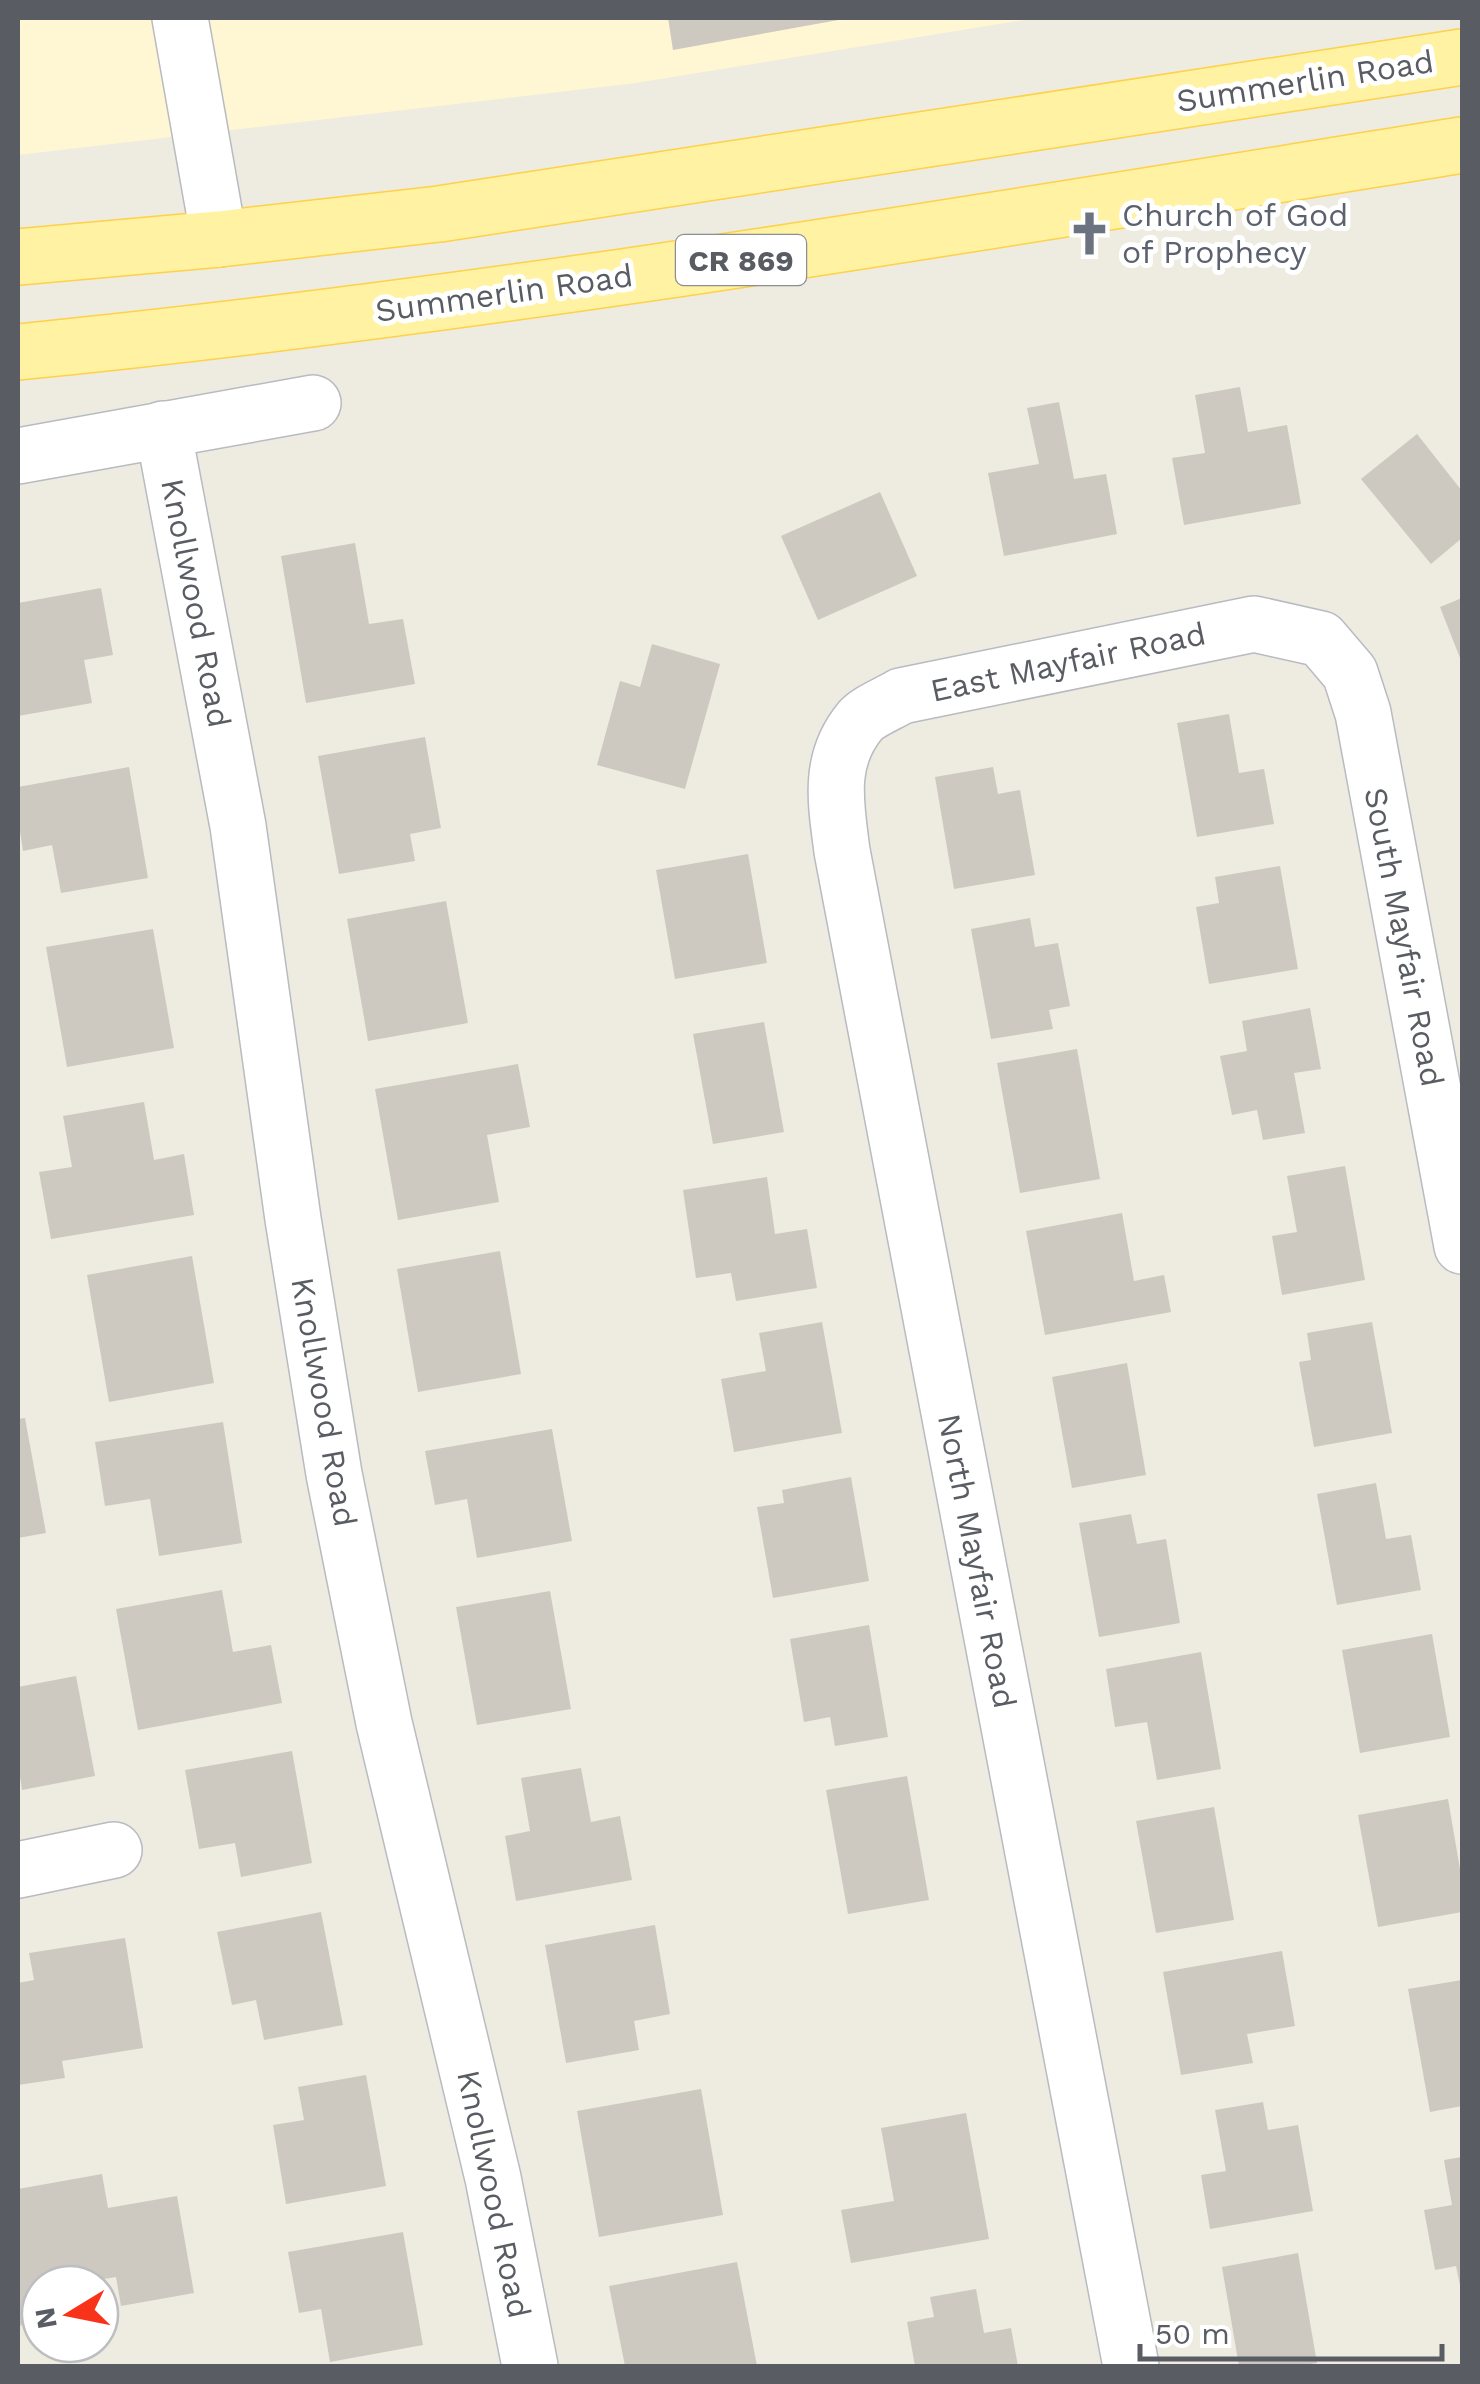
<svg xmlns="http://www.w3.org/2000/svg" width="1480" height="2384" font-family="'Work Sans',sans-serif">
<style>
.commercial{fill:#fff6d3}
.building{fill:#cdc9c1}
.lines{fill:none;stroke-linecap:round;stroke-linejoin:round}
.minor-casing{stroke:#b8bbc1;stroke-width:58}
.major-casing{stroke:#fed148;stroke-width:58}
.minor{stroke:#fff;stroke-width:55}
.major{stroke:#fff3a3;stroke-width:55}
.labels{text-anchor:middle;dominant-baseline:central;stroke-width:10;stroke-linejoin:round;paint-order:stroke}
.shield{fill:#fff;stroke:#8b8e92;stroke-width:2.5}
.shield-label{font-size:30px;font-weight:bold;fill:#595d63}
.street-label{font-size:32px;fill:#595d63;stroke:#fff}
.worship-label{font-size:32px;fill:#5b616d;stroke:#fff;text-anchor:start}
</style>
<rect width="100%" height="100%" fill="#eeebe0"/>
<polygon class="commercial" points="18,18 1037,18 636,83 18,155"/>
<g class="building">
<polygon points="668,18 844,18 844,19 673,50"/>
<polygon points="1240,387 1248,432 1287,425 1301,504 1184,525 1172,458 1205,453 1195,395"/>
<polygon points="1059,402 1074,479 1106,474 1117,534 1004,556 988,473 1039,464 1027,408"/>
<polygon points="1417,434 1462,491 1462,538 1431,564 1361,479"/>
<polygon points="880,492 917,576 818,620 781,536"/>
<polygon points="355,543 369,624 403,619 415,684 306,703 281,556"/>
<polygon points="101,588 113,655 84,660 92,703 18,716 18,603"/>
<polygon points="1462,598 1462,663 1440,607"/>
<polygon points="652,644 720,664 685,789 597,765 620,681 640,687"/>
<polygon points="1229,714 1239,773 1264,769 1274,824 1197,837 1177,723"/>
<polygon points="425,737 441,828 410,834 415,861 339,874 318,756"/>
<polygon points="129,767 148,878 61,893 52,845 23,851 18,818 18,787"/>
<polygon points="993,767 998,794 1020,790 1035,875 954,889 935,777"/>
<polygon points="748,854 767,963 675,979 656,870"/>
<polygon points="1280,866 1298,969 1209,984 1196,907 1219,903 1215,877"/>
<polygon points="446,901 468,1023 368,1041 347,919"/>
<polygon points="1030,918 1035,947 1058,943 1070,1006 1049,1010 1053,1029 991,1039 971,929"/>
<polygon points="153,929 174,1048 67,1067 46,947"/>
<polygon points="1310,1008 1321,1069 1294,1073 1305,1133 1263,1140 1257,1110 1232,1115 1220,1056 1247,1051 1242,1021"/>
<polygon points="764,1022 784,1132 713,1144 693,1034"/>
<polygon points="1077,1049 1100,1179 1020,1193 997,1063"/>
<polygon points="518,1064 530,1127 487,1135 499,1202 398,1220 375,1089"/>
<polygon points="144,1102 154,1160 184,1154 194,1215 51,1239 39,1172 72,1167 63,1116"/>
<polygon points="1345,1166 1365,1280 1282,1295 1272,1236 1297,1232 1287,1176"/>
<polygon points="767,1177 775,1234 807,1229 817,1288 736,1301 731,1273 696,1278 683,1190"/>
<polygon points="1122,1213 1134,1281 1164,1275 1171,1312 1045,1335 1026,1231"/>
<polygon points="500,1251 521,1374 418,1392 397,1269"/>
<polygon points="192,1256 214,1383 109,1402 87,1275"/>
<polygon points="822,1322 842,1433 734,1452 721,1379 766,1371 759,1333"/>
<polygon points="1372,1322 1392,1433 1314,1447 1299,1362 1311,1360 1307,1333"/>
<polygon points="1127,1363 1146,1475 1072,1488 1052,1377"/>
<polygon points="25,1418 46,1533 18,1538 18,1419"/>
<polygon points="223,1422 242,1543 159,1556 150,1499 105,1506 95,1442"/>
<polygon points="552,1429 572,1541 477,1558 467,1499 435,1505 425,1451"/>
<polygon points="851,1477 869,1581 773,1598 757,1507 784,1503 782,1490"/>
<polygon points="1376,1483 1386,1539 1411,1535 1421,1590 1337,1605 1317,1494"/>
<polygon points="1131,1514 1137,1544 1166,1539 1180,1623 1099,1637 1079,1523"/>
<polygon points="222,1590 233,1652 271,1645 282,1703 138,1730 116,1609"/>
<polygon points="550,1591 571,1709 477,1725 456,1607"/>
<polygon points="869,1625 888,1737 835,1746 830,1717 804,1722 790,1639"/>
<polygon points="1432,1634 1450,1737 1360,1753 1342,1650"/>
<polygon points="1201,1652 1221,1769 1157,1780 1147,1722 1115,1727 1106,1669"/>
<polygon points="76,1676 95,1776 22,1790 18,1762 18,1687"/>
<polygon points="292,1751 312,1863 241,1877 235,1843 199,1849 185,1770"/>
<polygon points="581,1768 591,1822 620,1816 632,1880 516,1901 505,1836 530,1831 521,1778"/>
<polygon points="907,1776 929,1900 848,1914 826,1790"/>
<polygon points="1448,1799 1462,1881 1462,1912 1378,1927 1358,1815"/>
<polygon points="1214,1807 1234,1920 1156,1933 1136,1821"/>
<polygon points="321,1912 343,2025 264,2040 256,2000 232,2005 217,1932"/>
<polygon points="655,1925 670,2014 634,2021 639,2050 566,2063 545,1945"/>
<polygon points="125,1938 143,2048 62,2061 65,2078 18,2085 18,1983 34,1980 29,1953"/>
<polygon points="1282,1951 1295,2026 1247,2034 1253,2063 1181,2075 1163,1972"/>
<polygon points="1462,1980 1462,2106 1430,2112 1408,1989"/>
<polygon points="366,2075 386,2186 286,2204 273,2125 304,2120 298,2087"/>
<polygon points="701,2089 723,2215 599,2237 577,2111"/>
<polygon points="1263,2102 1268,2130 1298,2125 1313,2211 1210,2229 1201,2175 1226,2171 1215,2110"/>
<polygon points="966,2113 989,2239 851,2263 841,2210 894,2201 881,2128"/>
<polygon points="1462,2157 1462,2290 1461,2290 1456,2266 1435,2270 1424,2210 1452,2205 1444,2160"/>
<polygon points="102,2174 108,2208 177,2196 194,2293 121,2306 116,2277 75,2284 40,2284 40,2290 36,2291 40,2322 18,2326 18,2189"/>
<polygon points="403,2232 423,2345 330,2362 321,2309 299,2313 288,2252"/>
<polygon points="1298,2253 1317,2363 1297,2366 1239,2366 1222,2267"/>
<polygon points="737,2262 757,2366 625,2366 609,2286"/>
<polygon points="976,2289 984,2333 1011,2328 1018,2366 915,2366 907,2322 934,2317 930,2297"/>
</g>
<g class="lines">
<defs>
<g id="minor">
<polyline points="180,18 219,239"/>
<polyline points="163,429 238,826 293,1219 334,1474 384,1723 493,2178 530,2366"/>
<polyline points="18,456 313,403"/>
<polyline points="18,1870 114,1850"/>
<path d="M1131,2366L842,851C836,804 827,761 860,721C869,711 888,704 901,696L1254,624L1321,639L1350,673L1363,713L1462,1246"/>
</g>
<g id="major">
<polyline points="18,257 219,239 439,214 1462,57"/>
<path d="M18,352C502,304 982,222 1462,145"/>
</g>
</defs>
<use href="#minor" class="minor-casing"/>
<use href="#major" class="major-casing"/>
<use href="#minor" class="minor"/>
<use href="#major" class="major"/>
</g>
<defs>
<symbol id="church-bare" viewBox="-9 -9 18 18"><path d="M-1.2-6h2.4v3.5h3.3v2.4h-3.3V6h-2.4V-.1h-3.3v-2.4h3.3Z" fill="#6b7280" stroke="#fff" stroke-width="2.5" paint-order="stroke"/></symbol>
</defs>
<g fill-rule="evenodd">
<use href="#church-bare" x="1058" y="202" width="63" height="63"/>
</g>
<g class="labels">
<rect class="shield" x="676" y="235" width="130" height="50" rx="8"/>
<g class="shield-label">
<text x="741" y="260">CR 869</text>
</g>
<g class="street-label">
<text transform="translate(1305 81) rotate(-9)">Summerlin Road</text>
<text transform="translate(504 293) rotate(-8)">Summerlin Road</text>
<text transform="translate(196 603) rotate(79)">Knollwood Road</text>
<text transform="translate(1068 662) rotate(-12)">East Mayfair Road</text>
<text transform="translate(1404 937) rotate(79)">South Mayfair Road</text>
<text transform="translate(324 1402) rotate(80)">Knollwood Road</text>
<text transform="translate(977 1561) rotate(79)">North Mayfair Road</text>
<text transform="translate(494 2194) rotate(78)">Knollwood Road</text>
</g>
<g class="worship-label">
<text x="1122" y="215">Church of God<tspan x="1122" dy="37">of Prophecy</tspan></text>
</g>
</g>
<rect width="1480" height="2384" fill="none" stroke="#595d63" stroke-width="40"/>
<g transform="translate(70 2314) rotate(260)"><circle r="48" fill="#ffffff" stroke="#bdbec1" stroke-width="2.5"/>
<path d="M0-8L18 38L0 25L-18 38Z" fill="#f9321a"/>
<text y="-15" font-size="28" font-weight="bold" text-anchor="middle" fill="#595d63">N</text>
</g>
<path d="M1140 2344v15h302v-15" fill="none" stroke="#595d63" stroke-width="5"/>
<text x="1155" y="2344" font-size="30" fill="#595d63" stroke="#ffffff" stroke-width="8" paint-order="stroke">50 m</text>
</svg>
